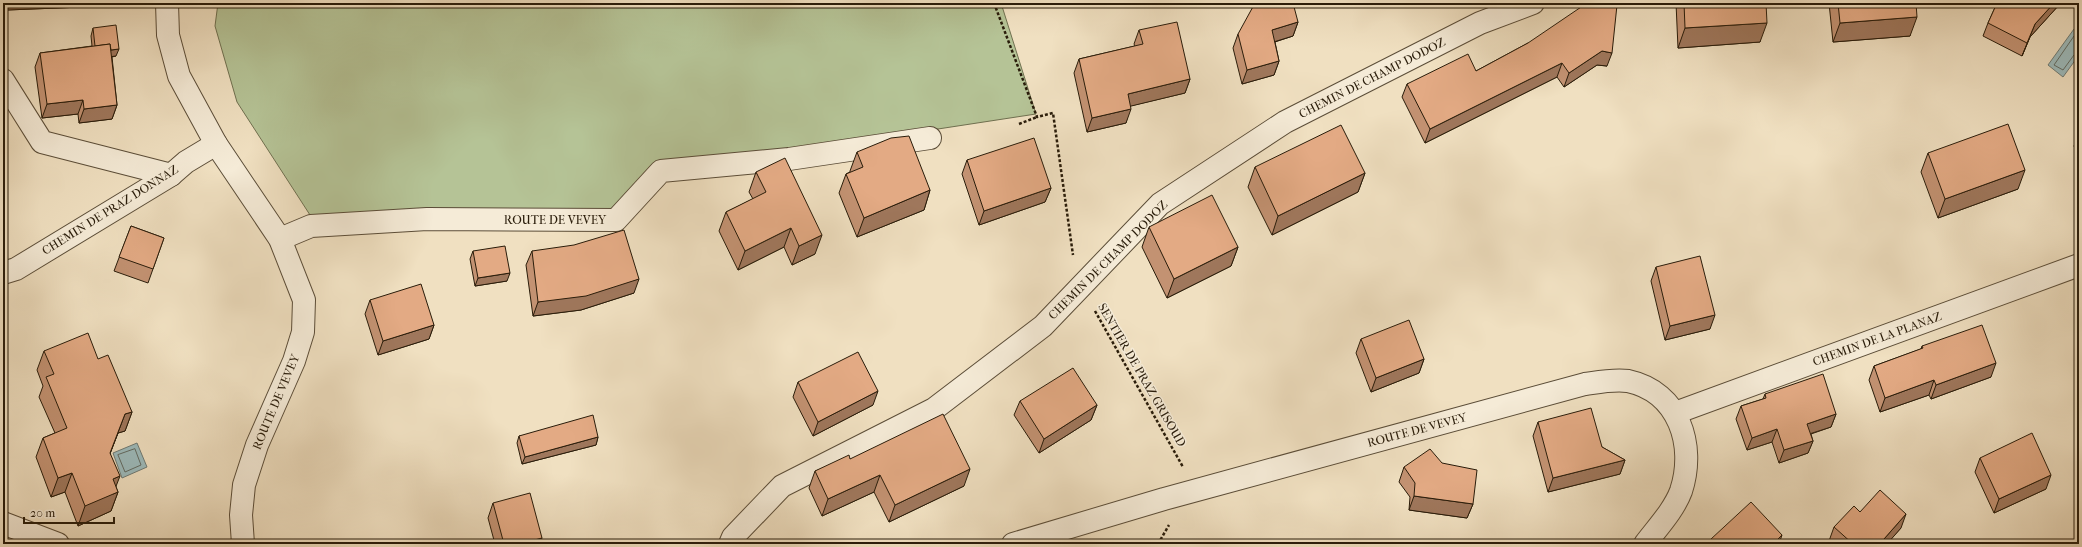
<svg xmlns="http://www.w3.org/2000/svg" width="2082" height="547" font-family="'IM FELL French Canon',serif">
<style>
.green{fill:#b5c396;stroke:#6f7050}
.water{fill:#9dbbbc;stroke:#6f7b75}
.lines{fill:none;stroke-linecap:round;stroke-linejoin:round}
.shore{stroke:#636c63;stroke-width:1}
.minor-casing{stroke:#5b4d38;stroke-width:24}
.path{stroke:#291c0a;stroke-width:2.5;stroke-dasharray:3 2;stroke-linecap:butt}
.minor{stroke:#f5ebd7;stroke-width:22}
.wall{fill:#c39272;stroke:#291c0a}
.shaded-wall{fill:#9f775c;stroke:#291c0a}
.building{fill:#e3aa84;stroke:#291c0a}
.labels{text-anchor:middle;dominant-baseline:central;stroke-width:3;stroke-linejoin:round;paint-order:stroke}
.street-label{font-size:12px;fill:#291c0a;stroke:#f5ebd7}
</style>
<rect width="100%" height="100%" fill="#f0e0c1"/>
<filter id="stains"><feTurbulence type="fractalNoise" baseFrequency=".005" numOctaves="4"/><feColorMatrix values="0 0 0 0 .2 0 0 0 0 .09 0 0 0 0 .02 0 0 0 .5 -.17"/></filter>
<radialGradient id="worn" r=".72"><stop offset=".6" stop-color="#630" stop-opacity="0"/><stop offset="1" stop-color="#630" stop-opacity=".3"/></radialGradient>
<polygon class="green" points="218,3 1001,3 1036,114 670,170 638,208 321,232 237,102 215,26"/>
<g class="water">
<polygon points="2074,29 2079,32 2079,55 2063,77 2048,65"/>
<polygon points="137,443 147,467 122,478 113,453"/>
</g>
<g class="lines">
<g class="shore">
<polyline points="2079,35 2074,36 2054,65 2063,70 2074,55 2079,53"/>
<polygon points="135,449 141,465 125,472 118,455"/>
</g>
<defs>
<g id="minor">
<polyline points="167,3 168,35 179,76 216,144 280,239 304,300 303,332 294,361 257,445 244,485 241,515 243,544"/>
<polyline points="3,80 42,142 171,175"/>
<polyline points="280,239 311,226 427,219 616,220 661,171 789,159 930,138"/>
<polyline points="3,273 16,269 171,175 186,162 216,144"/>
<polyline points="1675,413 2079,265"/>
<polyline points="3,523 58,544"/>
<polyline points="730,544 733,537 782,486 934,409 1043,326 1160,204 1285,122 1480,23 1533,3"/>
<path d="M1013,544L1164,499L1585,384C1599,382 1614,379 1628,381C1679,392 1696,445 1681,491C1674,510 1657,528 1645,544"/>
</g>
</defs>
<use href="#minor" class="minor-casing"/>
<g class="path">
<polyline points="994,3 1037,117 1053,113 1073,255"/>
<polyline points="1019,124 1037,117"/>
<polyline points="1095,311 1183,467"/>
<polyline points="1158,544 1169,525"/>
</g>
<use href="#minor" class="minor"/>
</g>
<g class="wall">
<polygon points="7,3 84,3 82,7 7,10"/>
<polygon points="1676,3 1766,3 1760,42 1678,48"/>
<polygon points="1829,3 1916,3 1910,36 1833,42"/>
<polygon points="1997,3 2060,3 2059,5 2030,37 2022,56 1983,36 1988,23"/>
<polygon points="1298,22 1293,36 1275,42 1279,61 1274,75 1242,84 1233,48 1238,34"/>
<polygon points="93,28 116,56 112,57 117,105 112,119 79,123 78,114 42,118 35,67 40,53 92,46 91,36"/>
<polygon points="1139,30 1190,79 1185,93 1130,106 1126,123 1087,132 1074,73 1079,59 1135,46 1134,44"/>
<polygon points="1528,43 1607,66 1597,65 1564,87 1557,77 1425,143 1402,97 1407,84 1476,71"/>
<polygon points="2079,134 2079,159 2074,146"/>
<polygon points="857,152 930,190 924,210 857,237 839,193 846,174 850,172 850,171"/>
<polygon points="1928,153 2018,189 1938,218 1921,172"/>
<polygon points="967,160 1051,188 1045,202 979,225 962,174"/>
<polygon points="1255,167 1365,173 1358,192 1272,235 1248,187"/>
<polygon points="756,172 815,254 792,265 784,247 738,270 719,231 726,212 753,199 749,192"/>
<polygon points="131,226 164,238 148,283 114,271"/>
<polygon points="1149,227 1238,247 1231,266 1167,298 1142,247"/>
<polygon points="473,251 507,281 475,286 470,259"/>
<polygon points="532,251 634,293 581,310 533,316 526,265"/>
<polygon points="1656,267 1710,329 1665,340 1651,281"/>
<polygon points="370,300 434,325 429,339 378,355 365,314"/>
<polygon points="1361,339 1424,359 1419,373 1371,392 1356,353"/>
<polygon points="1922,346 1991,377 1931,399 1929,395 1880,412 1869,380 1874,366 1921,349"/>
<polygon points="44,351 98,359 132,412 125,431 118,433 110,453 116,487 118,492 111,511 78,526 65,492 51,497 36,457 43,438 55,433 39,397 43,386 37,370"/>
<polygon points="798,382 873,405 813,436 793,397"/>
<polygon points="1765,394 1836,414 1831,427 1811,434 1813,441 1808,453 1779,463 1772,442 1747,450 1736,419 1741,406 1763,399"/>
<polygon points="1020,401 1097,405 1091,420 1039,453 1014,415"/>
<polygon points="1538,422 1602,447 1625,460 1620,474 1548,492 1533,436"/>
<polygon points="519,436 598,437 596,445 522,464 517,443"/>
<polygon points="1980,458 2046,489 1994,513 1975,472"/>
<polygon points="850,459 964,486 889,522 874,492 822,516 809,488 815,471"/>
<polygon points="1404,467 1473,504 1467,518 1409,510 1410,497 1399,482"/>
<polygon points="493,503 540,544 495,544 488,518"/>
<polygon points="1834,527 1901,528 1888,542 1890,544 1833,544 1829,541"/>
<polygon points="2079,532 2079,544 2074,544 2078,533"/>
<polygon points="1711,539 1779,544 1710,544"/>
</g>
<g class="shaded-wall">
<polygon points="10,3 84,3 82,7 7,10"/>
<polygon points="2054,3 2060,3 2059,5 2030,37 2022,56 2035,24"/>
<polygon points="1917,17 1910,36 1833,42 1840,23"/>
<polygon points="1298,22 1293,36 1267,44 1272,30"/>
<polygon points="1767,23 1760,42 1678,48 1685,28"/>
<polygon points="119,49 116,56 93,59 96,52"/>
<polygon points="1602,51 1612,53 1607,66 1597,65 1564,87 1569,73"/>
<polygon points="1279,61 1274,75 1242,84 1247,70"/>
<polygon points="1562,63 1557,77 1425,143 1430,129"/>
<polygon points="1190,79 1185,93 1123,108 1128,94"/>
<polygon points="83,100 78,114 42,118 47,104"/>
<polygon points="117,105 112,119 79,123 84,109"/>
<polygon points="1131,109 1126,123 1087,132 1092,118"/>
<polygon points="2025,170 2018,189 1938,218 1945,199"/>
<polygon points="1365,173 1358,192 1272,235 1278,216"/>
<polygon points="1051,188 1045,202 979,225 984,211"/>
<polygon points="930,190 924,210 857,237 864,218"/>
<polygon points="791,228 784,247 738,270 745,251"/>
<polygon points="822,235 815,254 792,265 799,246"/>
<polygon points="1238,247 1231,266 1167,298 1174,279"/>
<polygon points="510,273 507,281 475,286 478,278"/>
<polygon points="639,279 634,293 581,310 533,316 538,302"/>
<polygon points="1715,315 1710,329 1665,340 1670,326"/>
<polygon points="434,325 429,339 378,355 383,341"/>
<polygon points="1424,359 1419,373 1371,392 1376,378"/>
<polygon points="1996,363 1991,377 1931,399 1936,385"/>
<polygon points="1934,380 1929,395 1880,412 1885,398"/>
<polygon points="878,391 873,405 813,436 818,422"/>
<polygon points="1097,405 1091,420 1039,453 1044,439"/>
<polygon points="132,412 125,431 118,433 103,472 125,414"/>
<polygon points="1836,414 1831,427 1803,436 1807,424"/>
<polygon points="1777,429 1772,442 1747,450 1752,438"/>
<polygon points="598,437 596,445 522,464 525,457"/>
<polygon points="1813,441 1808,453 1779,463 1784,450"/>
<polygon points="1625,460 1620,474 1548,492 1553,478"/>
<polygon points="970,469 964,486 889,522 895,505"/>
<polygon points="72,473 65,492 51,497 58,478"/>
<polygon points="880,475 874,492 822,516 828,499"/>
<polygon points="2051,475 2046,489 1994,513 1999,499"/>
<polygon points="120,476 113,494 118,492 111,511 78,526 85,506 113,479"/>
<polygon points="1414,496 1473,504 1467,518 1409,510"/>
<polygon points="1906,514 1901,528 1887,544 1884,539"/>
<polygon points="1782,535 1779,544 1773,544"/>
<polygon points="542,538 540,544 519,544"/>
</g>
<g class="building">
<polygon points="1255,3 1293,3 1298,22 1272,30 1279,61 1247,70 1238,34"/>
<polygon points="1587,3 1602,3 1617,5 1612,53 1602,51 1569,73 1562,63 1430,129 1407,84 1468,54 1476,71 1528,43"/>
<polygon points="1684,3 1766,3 1767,23 1685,28"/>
<polygon points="1838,3 1916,3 1917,17 1840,23"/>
<polygon points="1997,3 2054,3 2035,24 2027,43 1988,23"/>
<polygon points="1177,22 1190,79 1128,94 1131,109 1092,118 1079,59 1143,44 1139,30"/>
<polygon points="116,25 119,49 111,50 110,44 95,46 93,28"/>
<polygon points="110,44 117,105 84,109 83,100 47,104 40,53"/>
<polygon points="2008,124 2025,170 1945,199 1928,153"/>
<polygon points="1341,125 1365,173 1278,216 1255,167"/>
<polygon points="909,136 930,190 864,218 846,174 863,167 857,152 891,138"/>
<polygon points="1034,138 1051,188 984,211 967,160"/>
<polygon points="785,158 822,235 799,246 791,228 745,251 726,212 766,192 756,172"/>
<polygon points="1212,195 1238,247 1174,279 1149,227"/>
<polygon points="131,226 164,238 153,269 119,257"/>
<polygon points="624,230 639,279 586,296 538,302 532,251 574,245"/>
<polygon points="505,246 510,273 478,278 473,251"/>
<polygon points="1700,256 1715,315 1670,326 1656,267"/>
<polygon points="421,284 434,325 383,341 370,300"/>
<polygon points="1409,320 1424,359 1376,378 1361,339"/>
<polygon points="1982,325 1996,363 1936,385 1934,380 1885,398 1874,366 1923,348 1922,346"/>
<polygon points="88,333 98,359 108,355 132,412 125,414 110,453 120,476 113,479 118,492 85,506 72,473 58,478 43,438 67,428 46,377 54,374 44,351"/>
<polygon points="858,352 878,391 818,422 798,382"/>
<polygon points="1073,368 1097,405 1044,439 1020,401"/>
<polygon points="1823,374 1836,414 1807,424 1813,441 1784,450 1777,429 1752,438 1741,406 1766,398 1765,394"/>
<polygon points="1591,408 1602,447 1625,460 1553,478 1538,422"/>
<polygon points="943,414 970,469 895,505 880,475 828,499 815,471 849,455 850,459"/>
<polygon points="593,415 598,437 525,457 519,436"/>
<polygon points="2032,433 2051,475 1999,499 1980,458"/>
<polygon points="1430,449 1442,463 1477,470 1473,504 1414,496 1415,483 1404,467"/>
<polygon points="1880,490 1906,514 1884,539 1890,544 1853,544 1834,527 1854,506 1860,512"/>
<polygon points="530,493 542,538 519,544 504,544 493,503"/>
<polygon points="1751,502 1782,535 1773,544 1716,544 1711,539"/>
</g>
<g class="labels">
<g class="street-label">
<text transform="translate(1372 78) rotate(-27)">CHEMIN DE CHAMP DODOZ</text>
<text transform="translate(110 210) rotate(-32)">CHEMIN DE PRAZ DONNAZ</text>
<text x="555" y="220">ROUTE DE VEVEY</text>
<text transform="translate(1108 260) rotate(-45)">CHEMIN DE CHAMP DODOZ</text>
<text transform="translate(1877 339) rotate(-20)">CHEMIN DE LA PLANAZ</text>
<text transform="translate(1142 375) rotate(60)">SENTIER DE PRAZ GRISOUD</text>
<text transform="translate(276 402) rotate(-67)">ROUTE DE VEVEY</text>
<text transform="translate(1417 430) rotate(-15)">ROUTE DE VEVEY</text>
</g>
</g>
<rect width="2082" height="547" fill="none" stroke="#f0e0c1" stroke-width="16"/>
<rect x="4" y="4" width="2074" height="539" fill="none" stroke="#291c0a" stroke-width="2"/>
<rect x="8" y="8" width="2066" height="531" fill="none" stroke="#291c0a"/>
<path d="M24 517v6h90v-6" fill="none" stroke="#291c0a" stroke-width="2"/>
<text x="30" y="517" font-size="12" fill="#291c0a" stroke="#f5ebd7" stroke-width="3" paint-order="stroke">20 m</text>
<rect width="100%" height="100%" filter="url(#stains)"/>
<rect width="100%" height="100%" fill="url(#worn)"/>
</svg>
